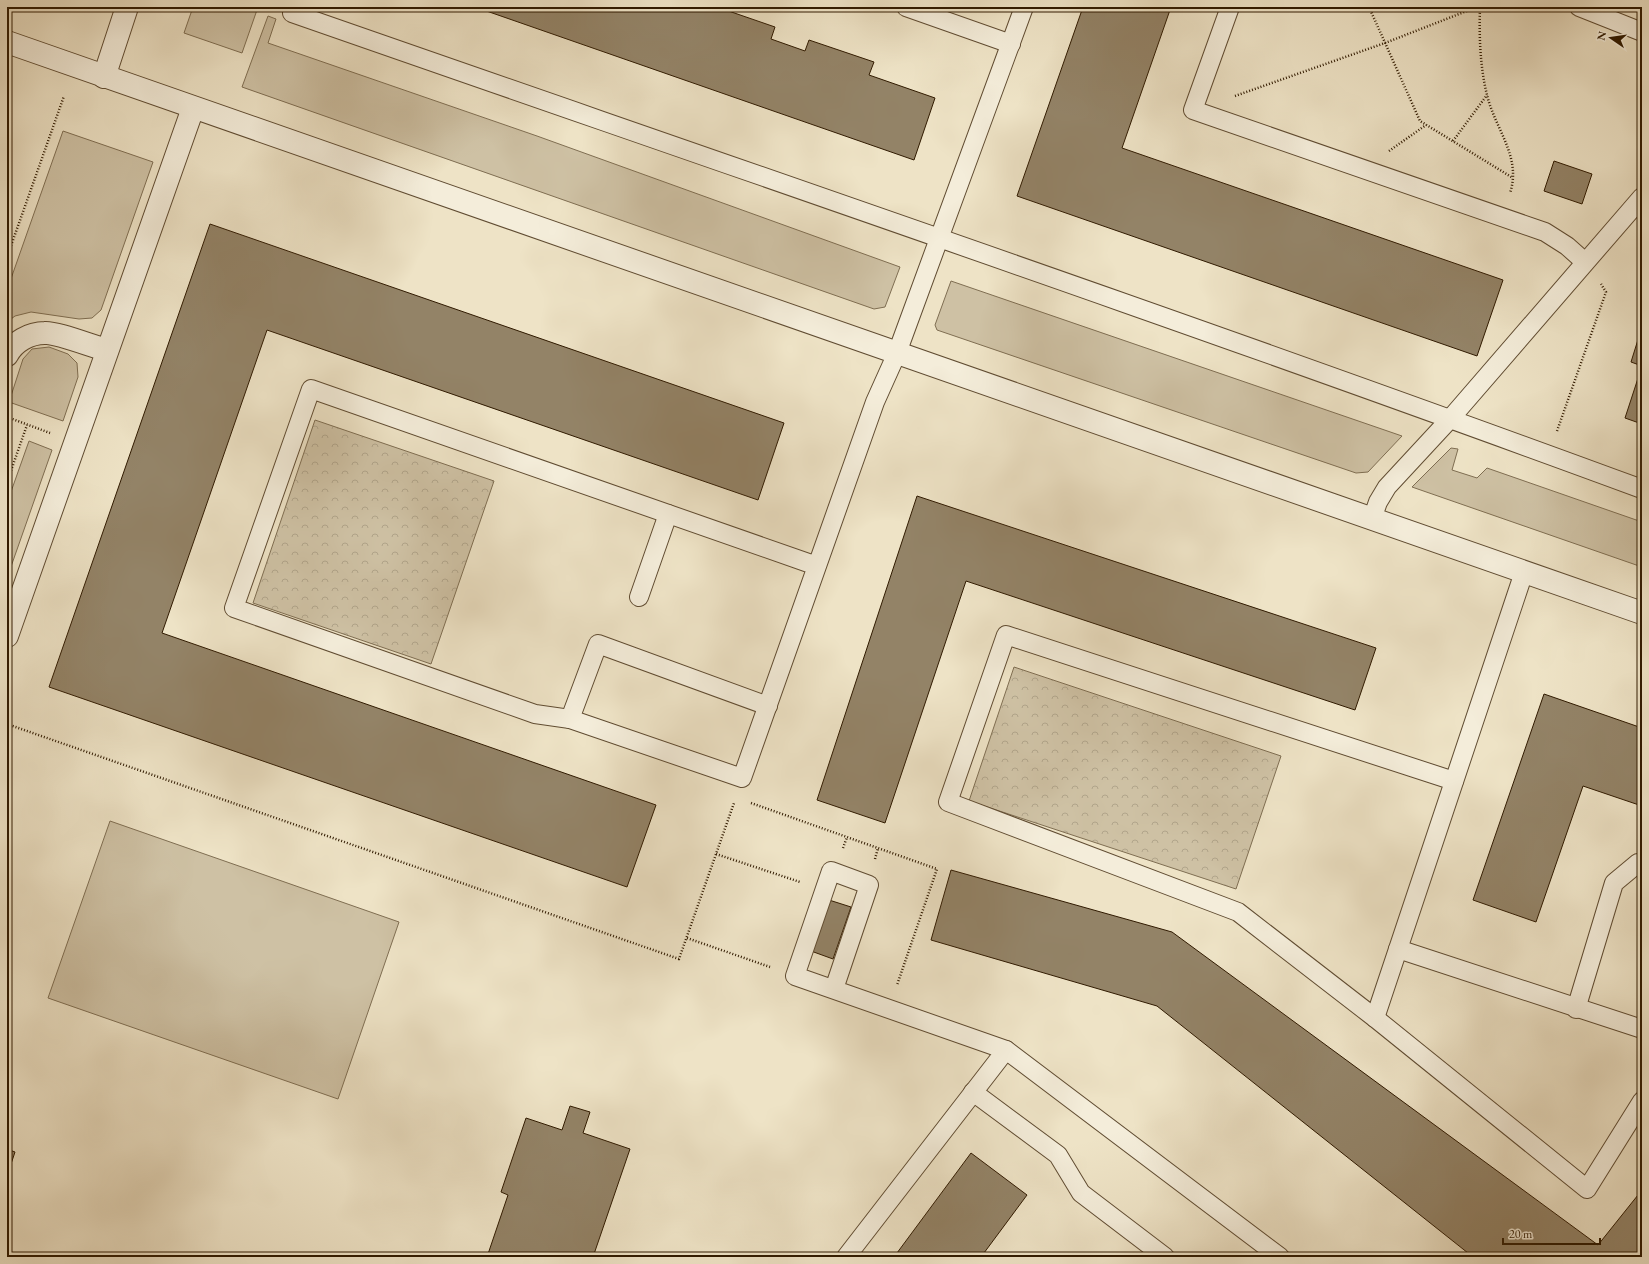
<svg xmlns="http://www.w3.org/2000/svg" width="1649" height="1264" font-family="'EB Garamond',serif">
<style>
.grass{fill:#cec1a4;stroke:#7f6e52}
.park{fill:url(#park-crowns);stroke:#7f6e52}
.building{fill:#938367;stroke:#301a00}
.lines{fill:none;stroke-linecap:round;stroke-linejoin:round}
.lane-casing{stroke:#604c32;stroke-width:20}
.street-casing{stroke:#604c32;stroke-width:24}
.path{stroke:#301a00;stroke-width:2.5;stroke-dasharray:1 2;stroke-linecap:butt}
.lane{stroke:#f4edda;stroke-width:18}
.street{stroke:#f4edda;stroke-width:22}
</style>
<defs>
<pattern id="park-crowns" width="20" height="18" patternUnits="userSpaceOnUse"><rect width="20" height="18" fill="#cec1a4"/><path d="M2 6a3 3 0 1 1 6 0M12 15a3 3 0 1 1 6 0" fill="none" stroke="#b1a58b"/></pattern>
</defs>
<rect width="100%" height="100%" fill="#eee3c6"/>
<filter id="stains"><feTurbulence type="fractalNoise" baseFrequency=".005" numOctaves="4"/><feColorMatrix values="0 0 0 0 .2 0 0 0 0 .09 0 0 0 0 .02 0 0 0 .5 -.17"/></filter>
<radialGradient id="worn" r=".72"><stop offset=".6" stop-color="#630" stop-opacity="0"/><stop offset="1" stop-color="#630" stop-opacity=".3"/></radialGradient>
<g class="grass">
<polygon points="193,7 258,7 242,53 184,33"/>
<polygon points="268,16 276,19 268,43 537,136 900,267 885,307 874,309 242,87"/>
<polygon points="63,131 153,162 101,310 92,318 79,319 31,312 15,316 7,322 7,290"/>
<polygon points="951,281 1402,436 1368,472 1356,473 937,330 935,325"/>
<polygon points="49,347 68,354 77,363 78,377 63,421 9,402 23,359 32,349"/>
<polygon points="29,441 52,450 7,578 7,503"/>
<polygon points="1451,448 1458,449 1452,470 1477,478 1487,468 1642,522 1642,567 1412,487"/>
<polygon points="110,821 399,922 338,1099 48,998"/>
</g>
<g class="park">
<polygon points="315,420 494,481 431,664 253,603"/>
<polygon points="1014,667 1281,756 1236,889 969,801"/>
</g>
<g class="building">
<polygon points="475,7 717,7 775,27 771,39 805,51 809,40 874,62 869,75 935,98 914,160"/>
<polygon points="1083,7 1171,7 1122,148 1503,280 1477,356 1017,196"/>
<polygon points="1554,161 1592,174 1582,204 1544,191"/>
<polygon points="210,224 784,423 758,500 267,330 162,633 656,805 627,887 49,687"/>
<polygon points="1641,330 1642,330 1642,366 1631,362"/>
<polygon points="1642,366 1642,424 1625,418"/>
<polygon points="917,496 1376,648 1355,710 966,581 885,823 817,800"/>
<polygon points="1544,694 1642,728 1642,806 1583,786 1536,922 1473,900"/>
<polygon points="951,870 1172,932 1598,1245 1642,1190 1642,1257 1473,1257 1157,1006 931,940"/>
<polygon points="829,900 851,907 833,959 811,951"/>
<polygon points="570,1106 590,1112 583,1133 630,1149 593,1257 487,1257 508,1195 501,1192 526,1118 562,1130"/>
<polygon points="7,1149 15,1152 7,1176"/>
<polygon points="971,1153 1027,1195 981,1257 894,1257"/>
</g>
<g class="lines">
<defs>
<g id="lane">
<polyline points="906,7 1011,44"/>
<polyline points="1230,7 1193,110 1545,232 1567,246 1585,262"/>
<polyline points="1579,7 1642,32"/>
<path d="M292,13C742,170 1194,324 1642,489"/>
<polyline points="1372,519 1378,502 1387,487 1450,419 1642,197"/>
<polyline points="817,566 311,389 234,608 535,714 570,719 742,778 875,402 897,353 1024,7"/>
<polyline points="639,597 668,514"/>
<polyline points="570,719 598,644 768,706"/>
<polyline points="1454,781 1006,635 948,802 1238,912 1375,1018 1587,1189 1642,1101"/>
<polyline points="1398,949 1642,1029"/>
<polyline points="834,989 869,885 831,871 795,976 1006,1050 1280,1257"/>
<polyline points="1576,1009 1614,883 1638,863 1642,864"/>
<polyline points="1375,1018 1524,572"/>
<polyline points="973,1092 1058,1155 1081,1193 1165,1257"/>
<polyline points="846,1257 1006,1050"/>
</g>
<g id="street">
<polyline points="7,42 1642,613"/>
<polyline points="104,77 127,7"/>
<path d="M7,355C14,342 29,333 45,333C56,332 94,347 107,350"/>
<polyline points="7,636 193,108"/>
</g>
</defs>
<use href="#lane" class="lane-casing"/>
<use href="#street" class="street-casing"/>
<g class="path">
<polyline points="1369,7 1420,121 1513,178"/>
<path d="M1480,7C1479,35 1480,67 1487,95C1495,129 1522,157 1510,193"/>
<polyline points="1235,96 1385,43 1477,7"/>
<polyline points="1453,141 1487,95"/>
<polyline points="1389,151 1426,125"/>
<polyline points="7,257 64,96"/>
<polyline points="7,417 50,433"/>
<polyline points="1557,431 1606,292 1601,284"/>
<polyline points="7,482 27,425"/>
<polyline points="7,724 679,959 734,803"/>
<polyline points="751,803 937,869 897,985"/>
<polyline points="843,848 847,837"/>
<polyline points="716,854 800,882"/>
<polyline points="875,859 878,848"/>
<polyline points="687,938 770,967"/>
</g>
<use href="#lane" class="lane"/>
<use href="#street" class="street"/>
</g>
<rect width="1649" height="1264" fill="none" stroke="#eee3c6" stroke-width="24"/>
<rect x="8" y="8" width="1633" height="1248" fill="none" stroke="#301a00" stroke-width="2"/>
<rect x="12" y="12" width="1625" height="1240" fill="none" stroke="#301a00"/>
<g transform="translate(1611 38) rotate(283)" stroke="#f4edda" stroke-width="3" paint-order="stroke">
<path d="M0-3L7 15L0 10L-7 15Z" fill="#301a00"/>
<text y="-6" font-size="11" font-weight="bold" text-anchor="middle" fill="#301a00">N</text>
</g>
<path d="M1503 1238v6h97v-6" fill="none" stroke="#301a00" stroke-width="2"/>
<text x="1509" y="1238" font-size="12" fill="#301a00" stroke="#f4edda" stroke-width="3" paint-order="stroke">20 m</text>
<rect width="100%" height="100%" filter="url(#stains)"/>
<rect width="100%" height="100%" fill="url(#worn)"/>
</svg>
